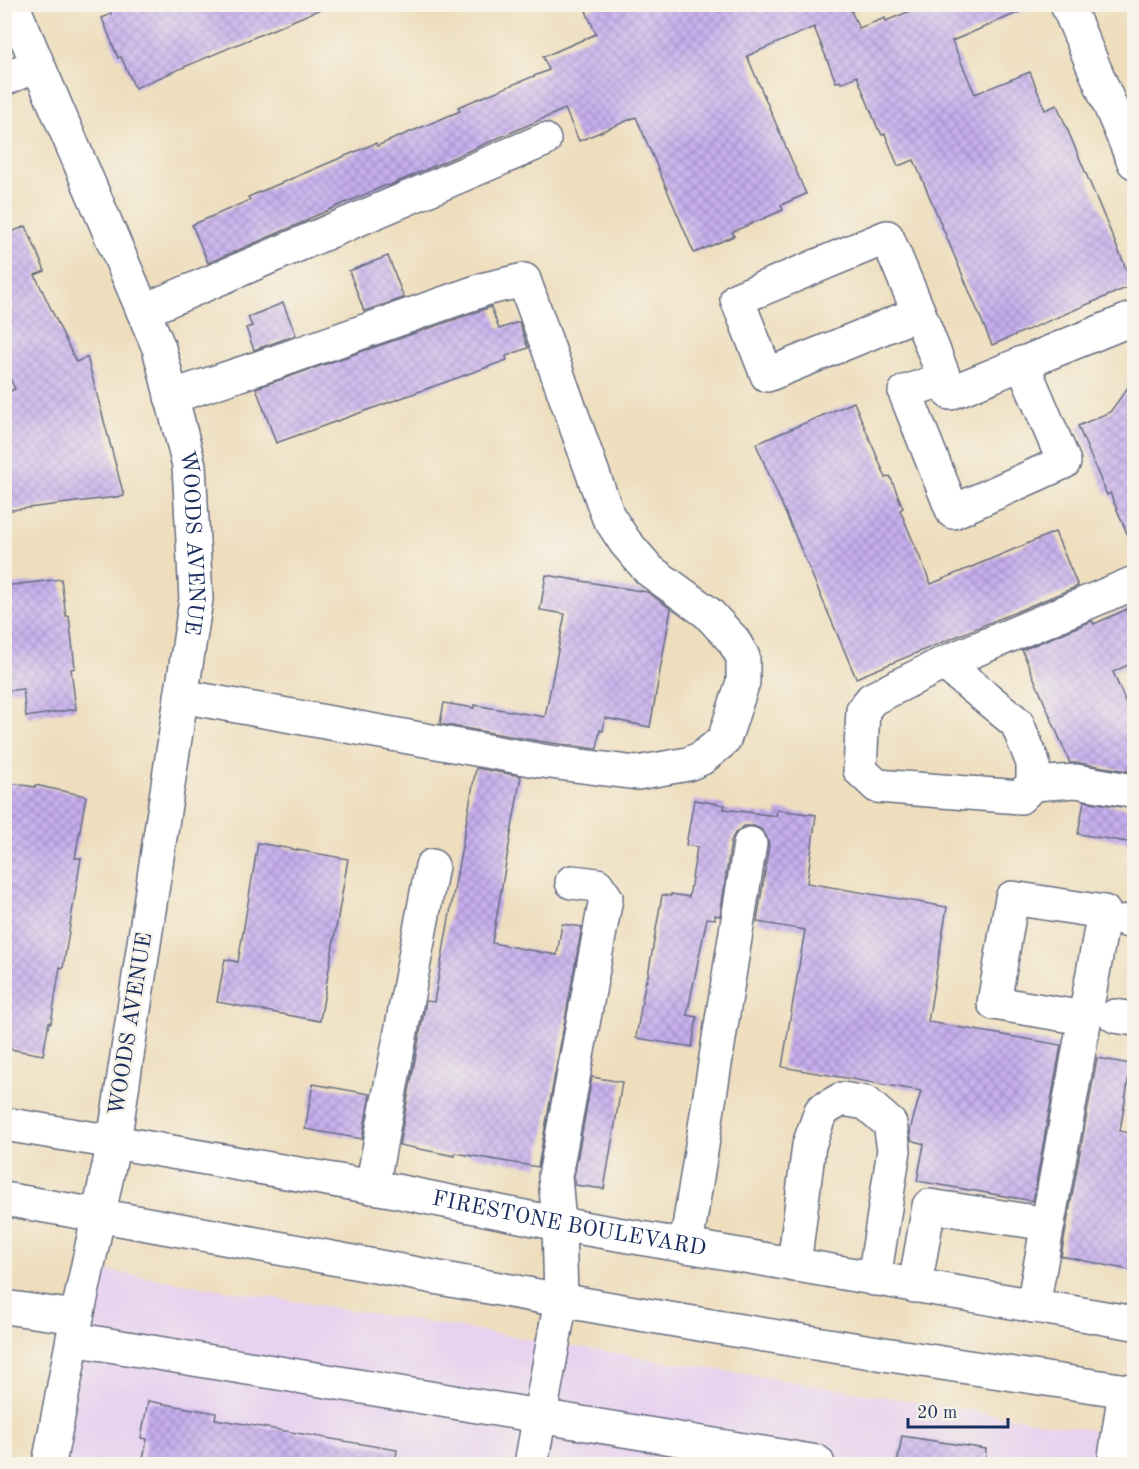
<svg xmlns="http://www.w3.org/2000/svg" width="1139" height="1469" font-family="'Old Standard TT',serif">
<style>
.built{fill:#e7d2ef}
.building{fill:url(#building-cross-hatch)}
.lines{fill:none;stroke-linecap:round;stroke-linejoin:round}
.minor-casing{stroke:#656c80;stroke-width:36}
.major-casing{stroke:#656c80;stroke-width:36}
.minor{stroke:#fff;stroke-width:33}
.major{stroke:#fff;stroke-width:33}
.labels{text-anchor:middle;dominant-baseline:central;stroke-width:5;stroke-linejoin:round;paint-order:stroke}
.street-label{font-size:22px;fill:#1b2f5e;stroke:#f7f3e8}
</style>
<defs>
<pattern id="building-cross-hatch" width="8" height="8" patternUnits="userSpaceOnUse" patternTransform="scale(1.5)"><rect width="8" height="8" fill="#c7afee"/><path d="M0 0l8 8M0 8l8-8" fill="none" stroke="#a18fc4"/></pattern>
</defs>
<rect width="100%" height="100%" fill="#f7f3e8"/>
<filter id="ink" filterUnits="userSpaceOnUse"><feTurbulence type="fractalNoise" baseFrequency=".0167" numOctaves="2"/><feDisplacementMap in="SourceGraphic" scale="12" xChannelSelector="R" yChannelSelector="G"/><feConvolveMatrix kernelMatrix="1 2 1 2 8 2 1 2 1" color-interpolation-filters="sRGB"/></filter>
<filter id="wash" filterUnits="userSpaceOnUse"><feTurbulence type="fractalNoise" baseFrequency=".008" numOctaves="4" result="noise"/><feDisplacementMap in="SourceGraphic" scale="24" xChannelSelector="R" yChannelSelector="G"/><feGaussianBlur stdDeviation="1.35" result="paint"/><feColorMatrix in="noise" values="0 0 0 0 0 0 0 0 0 0 0 0 0 0 0 0 0 1.4 0 .05"/><feComposite in="paint" operator="in"/></filter>
<g filter="url(#wash)">
<rect width="100%" height="100%" fill="#eedebe"/>
<polygon class="built" points="96,1269 1134,1437 1134,1464 62,1464"/>
<g id="blocks">
<g class="building">
<polygon points="108,4 330,4 330,5 135,88 121,57 118,58 102,18 111,14"/>
<polygon points="602,4 867,4 851,11 859,28 885,18 886,21 927,4 1038,4 952,41 975,94 1030,72 1045,110 1057,105 1133,285 992,345 914,160 898,166 885,134 882,135 879,129 878,129 857,76 841,83 840,81 836,82 814,27 747,56 806,194 781,205 783,210 732,232 734,236 694,253 636,117 579,141 565,109 388,186 387,185 308,219 308,220 208,263 192,225 250,200 248,197 376,143 377,146 460,111 458,107 549,70 543,57 596,34 586,11"/>
<polygon points="26,226 45,271 35,275 76,362 87,357 124,496 4,511 4,393 15,389 4,366 4,235"/>
<polygon points="388,256 404,298 364,311 349,271"/>
<polygon points="283,303 296,335 254,350 246,328 252,326 248,317"/>
<polygon points="491,307 499,329 519,322 528,348 506,356 507,360 276,443 256,388"/>
<polygon points="1134,379 1134,550 1110,493 1107,495 1078,426 1110,412"/>
<polygon points="854,402 886,478 890,476 903,508 900,510 931,584 1055,532 1078,586 856,678 756,444"/>
<polygon points="546,575 647,592 671,609 650,727 605,718 603,731 600,730 597,749 545,742 440,724 444,703 474,708 474,705 545,717 565,614 540,610"/>
<polygon points="61,579 66,616 69,616 75,668 71,669 76,709 26,717 23,689 4,691 4,586"/>
<polygon points="1134,606 1134,662 1113,672 1134,722 1134,772 1079,763 1070,763 1022,650 1092,621 1094,624"/>
<polygon points="476,768 521,776 492,943 557,955 562,924 582,927 538,1167 455,1153 455,1156 399,1145 426,1001 434,1002"/>
<polygon points="4,782 35,787 35,785 86,796 75,858 81,858 63,968 60,967 51,1023 49,1022 43,1055 4,1048"/>
<polygon points="694,800 725,805 724,809 776,816 777,810 816,815 807,883 947,907 928,1022 1061,1045 1033,1201 917,1181 924,1144 911,1140 910,1130 921,1091 782,1067 805,930 757,922 769,846 767,837 761,829 754,826 744,826 735,833 731,841 720,916 715,915 715,919 707,918 687,1015 697,1017 692,1047 636,1038 643,995 646,980 647,981 662,895 671,896 671,894 689,897 697,847 686,845"/>
<polygon points="1084,801 1134,809 1134,843 1078,834"/>
<polygon points="258,843 348,859 320,1021 217,1002 225,959 238,962"/>
<polygon points="1097,1058 1131,1064 1120,1131 1134,1134 1134,1271 1061,1256"/>
<polygon points="592,1077 622,1082 604,1189 575,1185 574,1177"/>
<polygon points="313,1084 370,1094 362,1139 305,1129"/>
<polygon points="148,1401 216,1413 215,1419 397,1450 395,1464 142,1464 147,1439 141,1438"/>
<polygon points="902,1436 986,1449 985,1464 897,1464"/>
</g>
</g>
</g>
<g filter="url(#ink)">
<use href="#blocks" fill-opacity="0" stroke="#656c80" stroke-width="1.5"/>
<g class="lines">
<defs>
<g id="minor">
<path id="s1" d="M12,4L159,348L189,465L196,599L114,1142L77,1317L49,1464"/>
<polyline points="4,79 37,65"/>
<polyline points="143,311 544,140"/>
<polyline points="919,313 767,375 737,299 887,237 919,313 950,393 1134,318"/>
<polyline points="944,379 905,392 953,512 1064,462 1022,363"/>
<polyline points="171,397 276,362 485,289 524,280 608,516 625,542 649,570 708,613 733,640 743,657 743,682 724,740 702,758 688,764 637,773 542,761 181,696"/>
<polyline points="944,663 1017,723 1033,763 1033,784 1020,797 877,786 860,770 863,710 872,699 944,663 1134,583"/>
<polyline points="1033,784 1076,781 1134,791"/>
<polyline points="1128,921 1134,922"/>
<polyline points="1115,1016 1134,1019"/>
<polyline points="372,1187 432,866"/>
<polyline points="686,1246 750,844"/>
<polyline points="794,1265 809,1145 821,1111 842,1099 866,1103 890,1124 894,1150 874,1279"/>
<polyline points="915,1286 929,1206 1048,1224"/>
<polyline points="1033,1306 1104,912 1012,898 994,1003 1084,1018"/>
<polyline points="4,1307 77,1317"/>
<polyline points="73,1339 817,1462 818,1464"/>
<polyline points="531,1464 561,1300 559,1224 555,1176 606,898 597,885 572,882"/>
<polyline points="1114,1464 1125,1391"/>
</g>
<g id="major">
<polyline points="1067,4 1134,162"/>
<path id="s2" d="M4,1124L114,1142L396,1191L559,1224L1134,1323"/>
<path d="M4,1199C190,1230 375,1267 560,1300C751,1334 943,1364 1134,1392"/>
</g>
</defs>
<use href="#minor" class="minor-casing"/>
<use href="#major" class="major-casing"/>
<use href="#minor" class="minor"/>
<use href="#major" class="major"/>
</g>
</g>
<g class="labels">
<g class="street-label">
<text stroke="none"><textPath href="#s1" startOffset="573">WOODS AVENUE</textPath></text>
<text transform="translate(131 1024) rotate(-81)">WOODS AVENUE</text>
<text stroke="none"><textPath href="#s2" startOffset="574">FIRESTONE BOULEVARD</textPath></text>
</g>
</g>
<rect width="1139" height="1469" fill="none" stroke="#f7f3e8" stroke-width="24"/>
<path d="M908 1418v9h100v-9" fill="none" stroke="#1b2f5e" stroke-width="3"/>
<text x="917" y="1418" font-size="18" fill="#1b2f5e" stroke="#f7f3e8" stroke-width="4.5" paint-order="stroke">20 m</text>
</svg>
